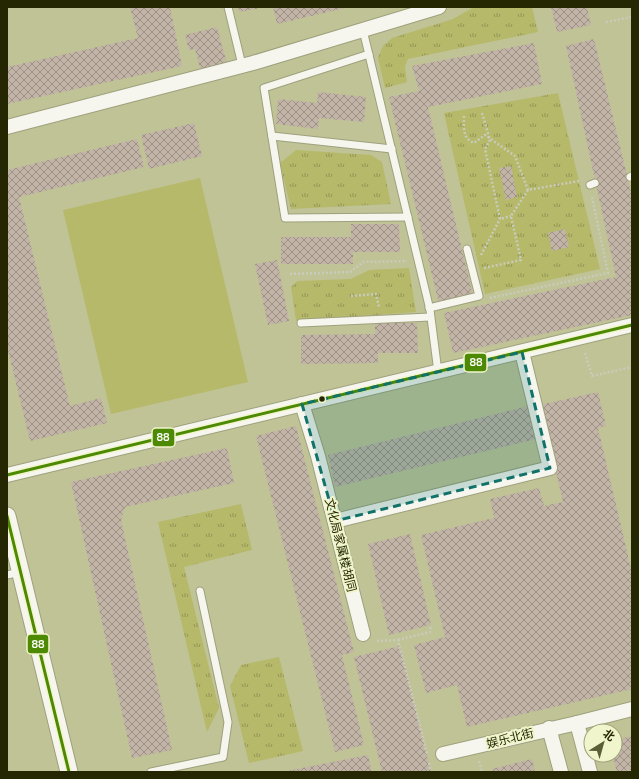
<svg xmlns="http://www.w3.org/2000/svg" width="639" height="779" font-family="Mulish,'Noto Sans SC',sans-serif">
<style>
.grass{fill:url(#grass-tufts)}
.pitch{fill:#b5b969}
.building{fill:url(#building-cross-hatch)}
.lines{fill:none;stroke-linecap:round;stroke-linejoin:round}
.service-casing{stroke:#9ea17c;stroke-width:9}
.minor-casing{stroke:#9ea17c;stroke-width:16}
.tertiary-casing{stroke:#9ea17c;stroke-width:19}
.path{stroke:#c9cbbb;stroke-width:2.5;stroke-dasharray:2 2;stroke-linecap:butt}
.service{stroke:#f6f6ef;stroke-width:7}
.minor{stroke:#f6f6ef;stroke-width:14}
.tertiary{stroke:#f6f6ef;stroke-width:17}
.bus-1-casing{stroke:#f1f5cb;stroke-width:6}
.bus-1{stroke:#4d8902;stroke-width:3}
.marked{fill:#107269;fill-opacity:0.2;stroke:#107269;stroke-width:3;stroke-dasharray:8 5;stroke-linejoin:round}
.bus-dot{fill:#252703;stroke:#f1f5cb;stroke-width:1.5}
.labels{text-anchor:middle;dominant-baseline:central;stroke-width:4;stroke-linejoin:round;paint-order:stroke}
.street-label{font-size:12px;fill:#252703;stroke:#f1f5cb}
.line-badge{stroke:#f1f5cb;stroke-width:1.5}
.badge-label{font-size:11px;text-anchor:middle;font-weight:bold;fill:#fff}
</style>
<defs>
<pattern id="grass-tufts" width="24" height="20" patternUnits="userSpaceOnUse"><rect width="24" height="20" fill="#b5b969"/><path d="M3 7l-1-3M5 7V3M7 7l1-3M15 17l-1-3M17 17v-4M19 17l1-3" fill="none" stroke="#939654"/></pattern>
<pattern id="building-cross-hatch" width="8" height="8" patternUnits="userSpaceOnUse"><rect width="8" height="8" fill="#c2b4a6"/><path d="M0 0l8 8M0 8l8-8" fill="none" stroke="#9d9285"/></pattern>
</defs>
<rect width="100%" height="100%" fill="#c0c396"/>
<g class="grass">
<polygon points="474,7 532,7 538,32 408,59 405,66 407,82 385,88 378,58 383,46 392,38 453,19"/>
<polygon points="558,93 600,269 485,294 444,113"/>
<polygon points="296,150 371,155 382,162 391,204 291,209 280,163"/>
<polygon points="409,268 416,312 296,321 291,287 297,281 351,279 369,270"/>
<polygon points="241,504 252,550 184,567 219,708 207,732 158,522"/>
<polygon points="279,657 303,751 249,763 230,686 241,665"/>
</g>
<polygon class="pitch" points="200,178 248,382 111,414 63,210"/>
<g class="building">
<polygon points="130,7 170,7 182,66 7,104 7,67 138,38"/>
<polygon points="238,7 259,7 260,8 239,12"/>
<polygon points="273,7 345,7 345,8 277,24"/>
<polygon points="551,7 587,7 591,25 557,32"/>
<polygon points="217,27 227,64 201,71 195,49 189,50 185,35"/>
<polygon points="594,39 632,196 632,315 453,353 444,313 616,277 566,46"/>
<polygon points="534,43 542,84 428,107 473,296 439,304 389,97 419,91 412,66"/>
<polygon points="318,92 366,97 364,122 319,118 318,129 276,124 278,99 317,103"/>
<polygon points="194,123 202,156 149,169 141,135"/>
<polygon points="137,139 144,167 7,200 7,170"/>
<polygon points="511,166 517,197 506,200 499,168"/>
<polygon points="19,197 70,406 101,398 107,423 30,441 7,346 7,200"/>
<polygon points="351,224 399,224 400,252 353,252 353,264 281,264 281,237 351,237"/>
<polygon points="565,229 569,247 552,251 548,233"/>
<polygon points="277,260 289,321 268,325 255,264"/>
<polygon points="375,323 417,323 418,353 378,353 378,363 301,364 301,335 375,334"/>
<polygon points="598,392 606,426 598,428 632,573 632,689 467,727 457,685 426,693 414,645 445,637 421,535 494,518 490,499 539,488 544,506 563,502 540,405"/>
<polygon points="528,406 536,439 335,487 328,455"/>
<polygon points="296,426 354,652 342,655 364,745 335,752 256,436"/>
<polygon points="227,448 234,483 125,507 121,520 172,750 132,758 71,482"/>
<polygon points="410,534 431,625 389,635 368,544"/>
<polygon points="400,646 431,772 382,772 354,657"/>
<polygon points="632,736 632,770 617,772 612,755 615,755 615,740"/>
<polygon points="368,755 372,772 287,772 287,771"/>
<polygon points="532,759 535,772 493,772 492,769"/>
</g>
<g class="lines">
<defs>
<g id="service">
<polyline points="228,7 242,65"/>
<polyline points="363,30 430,310 438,372"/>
<polyline points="369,54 264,88 285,218 408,217"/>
<polyline points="272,136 392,149"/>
<polyline points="630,177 632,176"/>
<polyline points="590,185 595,183"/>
<polyline points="429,308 479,296 467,249"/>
<polyline points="301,323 430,317"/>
<polyline points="7,575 20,572"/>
<polyline points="151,772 223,757 228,722 200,591"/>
</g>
<g id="minor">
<polyline points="7,127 253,63 439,7"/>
<polyline points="302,404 318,456 363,634"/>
<polyline points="7,475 632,325"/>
<polyline points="335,521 550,468 522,352"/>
<polyline points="549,728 561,772"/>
<polyline points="443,754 577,723"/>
<polyline points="590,772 577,723 632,709"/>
</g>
<polyline id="tertiary" points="7,516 69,772"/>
</defs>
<use href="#service" class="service-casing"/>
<use href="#minor" class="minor-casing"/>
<use href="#tertiary" class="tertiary-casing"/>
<g class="path">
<polyline points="606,22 632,17"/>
<polyline points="482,113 490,140 485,149 500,219 511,216"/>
<path d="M464,116C464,128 462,138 474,143L485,135L515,156L528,190"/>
<polyline points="481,255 500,219"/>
<polyline points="484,268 521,260 511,216 528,190 579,181"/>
<polyline points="290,274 350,272 363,262 407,261"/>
<polyline points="351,296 376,294 379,307"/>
<polyline points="490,298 608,273 592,197"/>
<polyline points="585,353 592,376 632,367"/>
<polyline points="398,640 430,632 431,625"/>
<polyline points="377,641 398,640 427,754"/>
<polyline points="479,761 482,772"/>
<polyline points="429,763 431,772"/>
</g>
<use href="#service" class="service"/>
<use href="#minor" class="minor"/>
<use href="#tertiary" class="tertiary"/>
<defs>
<g id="bus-1">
<polyline points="7,475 632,325"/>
<polyline points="7,516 69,772"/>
</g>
</defs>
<use href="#bus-1" class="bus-1-casing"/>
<use href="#bus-1" class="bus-1"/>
</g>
<path class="marked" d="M522,352L550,468L335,521L302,404Z"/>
<circle class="bus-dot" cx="322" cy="399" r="3.5"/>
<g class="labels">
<g class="street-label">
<text transform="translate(341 545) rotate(76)">文化局家属楼胡同</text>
<text transform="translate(510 738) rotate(-14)">娱乐北街</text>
</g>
</g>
<g class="line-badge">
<rect x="464" y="353" width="23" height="19" rx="4" fill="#4d8902"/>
<rect x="152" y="428" width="23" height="19" rx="4" fill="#4d8902"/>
<rect x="27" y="634" width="22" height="20" rx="4" fill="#4d8902"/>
</g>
<g class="badge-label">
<text x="476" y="366">88</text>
<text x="163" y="441">88</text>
<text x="38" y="648">88</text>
</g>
<rect width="639" height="779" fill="none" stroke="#252703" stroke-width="16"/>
<g transform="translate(603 743) rotate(37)"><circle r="19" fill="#f1f5cb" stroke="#9fa37b"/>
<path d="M0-3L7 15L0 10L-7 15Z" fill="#5b5e36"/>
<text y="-6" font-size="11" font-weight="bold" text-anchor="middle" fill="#252703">北</text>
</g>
</svg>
